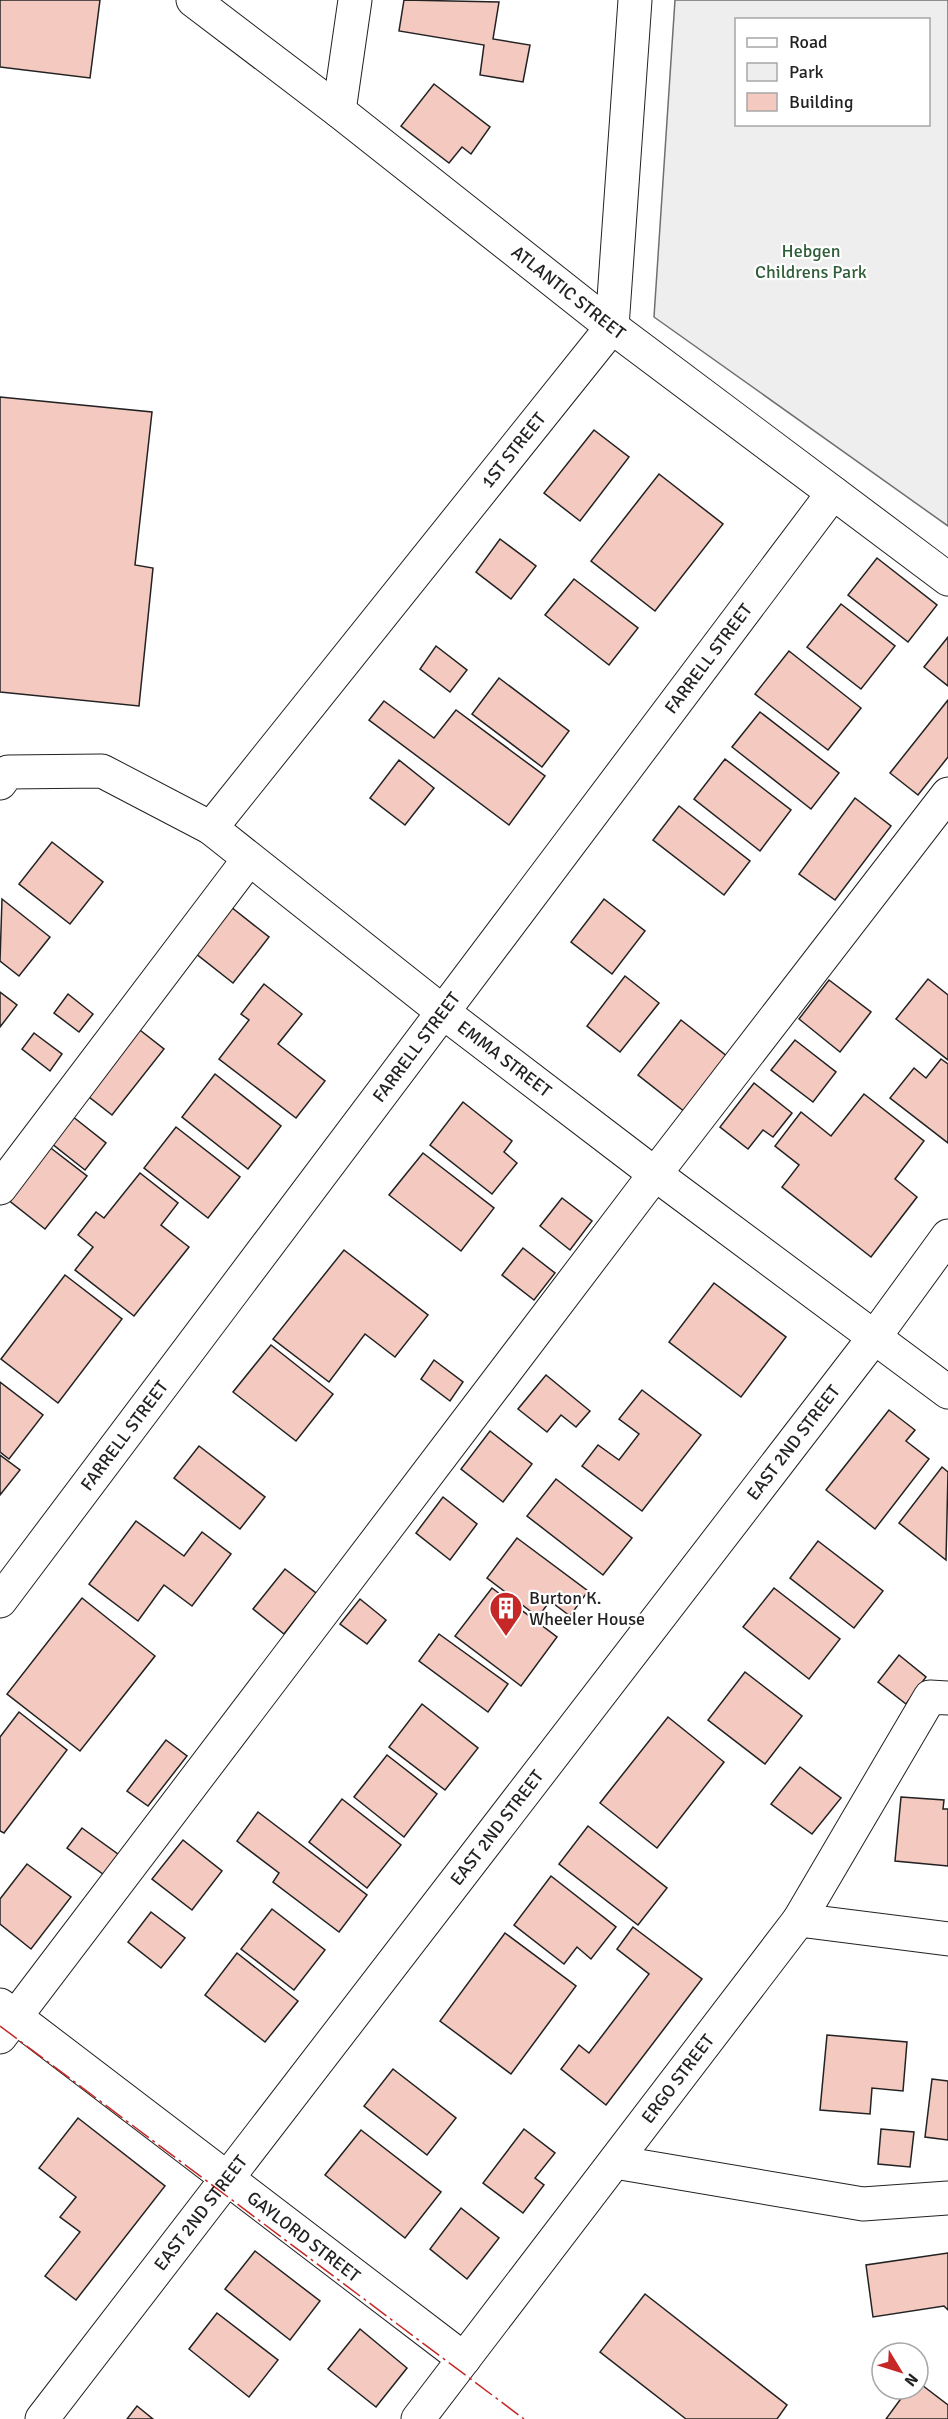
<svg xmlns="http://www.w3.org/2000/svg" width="948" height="2419" font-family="Signika,sans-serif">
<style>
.green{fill:#eee;stroke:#6f6f6f;stroke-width:1.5;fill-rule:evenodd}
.building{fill:#f3c9c0;stroke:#222;stroke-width:1.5}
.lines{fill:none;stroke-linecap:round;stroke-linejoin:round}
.minor-casing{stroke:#222;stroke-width:35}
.minor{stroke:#fff;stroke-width:33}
.power{stroke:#c62828;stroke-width:1.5;stroke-dasharray:21 4.5 3 4.5;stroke-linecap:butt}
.labels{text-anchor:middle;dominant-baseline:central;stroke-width:4.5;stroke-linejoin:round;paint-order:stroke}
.park-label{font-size:18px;fill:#2f5e38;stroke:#fff}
.street-label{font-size:18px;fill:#222;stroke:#fff}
.poi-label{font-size:18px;fill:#222;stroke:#fff;text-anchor:start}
</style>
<rect width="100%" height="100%" fill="#fff"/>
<path class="green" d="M675,0H948V526L654,317ZM736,20H928V124H736Z"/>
<g class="building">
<polygon points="0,0 100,0 90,78 0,67"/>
<polygon points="404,0 499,2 493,39 530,45 523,82 480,75 484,45 399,31"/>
<polygon points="434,84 490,127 471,154 462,147 449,163 401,126"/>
<polygon points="0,397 152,412 135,565 153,568 139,706 0,692"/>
<polygon points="594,430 629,457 580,521 544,493"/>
<polygon points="659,474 723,524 655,611 591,561"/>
<polygon points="500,539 536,566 511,599 476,572"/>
<polygon points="877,558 937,605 908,642 848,595"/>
<polygon points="574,579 638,628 609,665 545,615"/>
<polygon points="841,604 895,646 861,689 807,647"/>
<polygon points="948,637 948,686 924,667"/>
<polygon points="436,646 467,670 450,692 420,669"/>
<polygon points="789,651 861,708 828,750 755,694"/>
<polygon points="499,678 569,731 542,767 472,714"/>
<polygon points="948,700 948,757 918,795 890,773"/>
<polygon points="384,701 434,738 456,710 545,776 509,825 369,720"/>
<polygon points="760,712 839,773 811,809 732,747"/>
<polygon points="725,759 791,810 760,851 694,799"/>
<polygon points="399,760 434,788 405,825 370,798"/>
<polygon points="855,798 891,826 835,900 799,874"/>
<polygon points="679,806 750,861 724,895 653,840"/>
<polygon points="52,842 103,882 70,924 19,884"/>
<polygon points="2,899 50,937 19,976 0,961"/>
<polygon points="604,899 645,931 612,974 571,942"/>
<polygon points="226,903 269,937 233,983 190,949"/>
<polygon points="625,976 659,1003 620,1052 587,1026"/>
<polygon points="928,979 948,995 948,1060 896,1019"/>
<polygon points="829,980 871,1012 840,1052 799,1019"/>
<polygon points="264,984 302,1014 278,1044 325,1081 296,1118 219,1059 249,1020 241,1014"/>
<polygon points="0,992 17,1005 0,1027"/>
<polygon points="68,994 93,1014 79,1032 54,1013"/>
<polygon points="681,1020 728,1057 685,1112 638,1075"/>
<polygon points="136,1027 164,1049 112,1115 84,1093"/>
<polygon points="34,1033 62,1054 50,1071 22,1049"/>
<polygon points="795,1040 836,1072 813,1102 771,1070"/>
<polygon points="941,1059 948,1064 948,1143 890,1098 914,1068 926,1078"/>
<polygon points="215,1074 281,1126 248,1169 182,1117"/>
<polygon points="754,1083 792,1113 773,1137 763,1130 748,1149 720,1127"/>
<polygon points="864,1094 924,1141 895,1179 917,1197 871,1257 782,1187 799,1165 775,1146 801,1112 831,1136"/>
<polygon points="463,1102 512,1141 504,1152 517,1163 492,1194 430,1145"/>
<polygon points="72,1116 106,1143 85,1170 51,1143"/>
<polygon points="176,1127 240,1177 208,1218 144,1168"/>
<polygon points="43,1142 87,1176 45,1229 2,1195"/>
<polygon points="423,1153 494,1208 461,1251 389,1195"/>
<polygon points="140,1173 178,1203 161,1225 189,1247 134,1316 75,1270 93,1247 78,1235 96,1212 104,1218"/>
<polygon points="562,1198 592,1221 570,1250 540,1226"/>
<polygon points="523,1248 555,1273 534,1300 502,1275"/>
<polygon points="344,1250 428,1315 395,1357 365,1334 329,1382 273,1339"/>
<polygon points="65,1275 122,1319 58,1403 1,1359"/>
<polygon points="714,1283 786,1337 741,1397 669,1342"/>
<polygon points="271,1345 333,1394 296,1441 233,1392"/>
<polygon points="434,1360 463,1382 450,1401 421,1379"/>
<polygon points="546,1375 590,1411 576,1427 561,1415 547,1432 518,1409"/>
<polygon points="0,1382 43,1415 9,1459 0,1452"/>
<polygon points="642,1390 701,1435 642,1511 582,1466 598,1445 619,1460 639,1434 619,1419"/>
<polygon points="889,1410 915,1430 906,1441 929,1459 875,1529 826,1490"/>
<polygon points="490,1431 532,1464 503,1502 461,1469"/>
<polygon points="199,1446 265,1497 240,1529 174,1478"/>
<polygon points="0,1455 20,1470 0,1495"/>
<polygon points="942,1467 948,1472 946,1560 899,1523"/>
<polygon points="556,1479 632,1538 603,1575 527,1516"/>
<polygon points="443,1497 477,1524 450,1560 416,1533"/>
<polygon points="136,1521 184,1556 202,1532 231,1554 192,1606 164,1585 138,1621 89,1584"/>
<polygon points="517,1538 588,1591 570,1616 550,1601 538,1617 487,1578"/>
<polygon points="818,1541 883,1591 854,1628 790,1578"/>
<polygon points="285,1569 316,1593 284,1634 253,1609"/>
<polygon points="492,1588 557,1637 521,1686 455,1636"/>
<polygon points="774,1588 840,1639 809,1679 743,1627"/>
<polygon points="82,1598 155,1656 80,1751 7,1694"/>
<polygon points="360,1599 386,1620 367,1644 340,1624"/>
<polygon points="439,1634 508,1684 488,1712 419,1661"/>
<polygon points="899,1655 926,1677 906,1704 878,1682"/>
<polygon points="745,1672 802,1716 765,1764 708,1720"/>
<polygon points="422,1704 478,1748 445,1790 389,1747"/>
<polygon points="19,1712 67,1750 4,1833 0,1831 0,1737"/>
<polygon points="668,1717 724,1762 657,1848 600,1803"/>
<polygon points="166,1740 187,1756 148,1806 127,1791"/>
<polygon points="387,1755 437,1794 404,1837 354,1797"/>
<polygon points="800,1767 841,1798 812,1834 771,1804"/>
<polygon points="901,1797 944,1800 943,1809 948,1809 948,1866 895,1861"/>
<polygon points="342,1799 401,1845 367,1888 309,1842"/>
<polygon points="258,1812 367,1895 339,1932 273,1882 279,1873 237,1841"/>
<polygon points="588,1826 667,1888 638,1925 559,1864"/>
<polygon points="82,1828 122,1857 107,1877 67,1848"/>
<polygon points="183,1840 222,1871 192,1910 152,1879"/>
<polygon points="27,1864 71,1897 31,1949 0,1924 0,1899"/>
<polygon points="551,1876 616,1927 591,1959 577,1947 564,1964 514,1925"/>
<polygon points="272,1909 325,1950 294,1990 241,1949"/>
<polygon points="151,1912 185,1938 161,1968 128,1942"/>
<polygon points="633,1927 702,1979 606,2105 561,2069 579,2045 589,2053 649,1974 617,1949"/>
<polygon points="505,1933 576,1986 511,2074 440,2021"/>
<polygon points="237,1953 298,2001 265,2042 205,1995"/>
<polygon points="827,2035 907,2042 903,2091 872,2088 870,2114 820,2110"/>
<polygon points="393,2069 456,2118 427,2155 364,2106"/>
<polygon points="932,2079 948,2081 948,2140 925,2137"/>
<polygon points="78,2118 165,2186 76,2300 45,2276 80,2232 60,2217 76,2197 39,2168"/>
<polygon points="524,2129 555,2153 535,2178 544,2185 523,2213 483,2183"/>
<polygon points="881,2129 914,2132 910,2167 878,2164"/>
<polygon points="361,2130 441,2192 405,2238 325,2175"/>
<polygon points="461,2208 499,2238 467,2279 430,2249"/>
<polygon points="255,2251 320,2301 290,2340 225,2289"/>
<polygon points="948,2253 948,2310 944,2306 873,2317 866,2265"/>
<polygon points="645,2294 787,2405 777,2419 686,2419 600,2352"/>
<polygon points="217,2313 278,2360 249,2397 189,2349"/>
<polygon points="360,2329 407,2368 376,2407 328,2369"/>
<polygon points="918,2382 948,2405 948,2419 886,2419 908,2389 918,2389"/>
<polygon points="137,2406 153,2419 127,2419"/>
</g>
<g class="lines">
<defs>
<g id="minor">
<path id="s1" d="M193,0L339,111L612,327L948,579"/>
<polyline points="339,111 355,0"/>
<path id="s2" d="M0,783L8,772L102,771L211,828L443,1012L655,1174L948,1392"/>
<path id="s3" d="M211,828L612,327L635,0"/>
<polyline points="0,1188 249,859"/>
<path id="s4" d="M0,1601L833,493"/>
<polyline points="799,1920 930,1697 948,1698"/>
<path id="s5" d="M0,2005L464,2359"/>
<polyline points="0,2037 655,1174 948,794"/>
<polyline points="615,2162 863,2204 948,2198"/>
<path id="s6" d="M42,2419L873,1339L948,1236"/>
<path id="s7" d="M418,2419L799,1920L948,1939"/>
</g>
</defs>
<use href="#minor" class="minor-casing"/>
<use href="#minor" class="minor"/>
<polyline class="power" points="0,2026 524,2419"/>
</g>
<defs>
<symbol id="building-pin" viewBox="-11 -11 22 30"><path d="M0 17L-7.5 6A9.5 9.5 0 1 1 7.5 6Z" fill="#c62828" stroke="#fff"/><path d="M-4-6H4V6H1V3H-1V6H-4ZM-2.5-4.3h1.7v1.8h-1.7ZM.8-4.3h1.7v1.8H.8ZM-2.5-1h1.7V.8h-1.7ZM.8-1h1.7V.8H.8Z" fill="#fff"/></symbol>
</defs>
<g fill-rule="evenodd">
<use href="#building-pin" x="487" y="1589" width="38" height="52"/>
</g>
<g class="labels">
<g class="park-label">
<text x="811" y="251">Hebgen<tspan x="811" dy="21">Childrens Park</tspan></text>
</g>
<g class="street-label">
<text stroke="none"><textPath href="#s1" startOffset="476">ATLANTIC STREET</textPath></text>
<text stroke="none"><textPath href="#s3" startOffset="484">1ST STREET</textPath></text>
<text stroke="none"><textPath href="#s4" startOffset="1179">FARRELL STREET</textPath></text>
<text stroke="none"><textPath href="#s4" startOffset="693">FARRELL STREET</textPath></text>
<text stroke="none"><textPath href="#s2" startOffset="604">EMMA STREET</textPath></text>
<text stroke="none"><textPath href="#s4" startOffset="207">FARRELL STREET</textPath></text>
<text stroke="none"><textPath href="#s6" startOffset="1232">EAST 2ND STREET</textPath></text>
<text stroke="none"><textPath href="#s6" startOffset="746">EAST 2ND STREET</textPath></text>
<text stroke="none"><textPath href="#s7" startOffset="428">ERGO STREET</textPath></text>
<text stroke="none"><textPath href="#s6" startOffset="260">EAST 2ND STREET</textPath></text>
<text stroke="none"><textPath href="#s5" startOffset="382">GAYLORD STREET</textPath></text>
</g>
<g class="poi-label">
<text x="529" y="1598">Burton K.<tspan x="529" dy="21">Wheeler House</tspan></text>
</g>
</g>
<rect x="735" y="18" width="195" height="108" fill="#ffffff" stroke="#a7a7a7" stroke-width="1.5"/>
<rect x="747" y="38" width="30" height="9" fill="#ffffff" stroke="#a7a7a7" stroke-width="1.5"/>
<text x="789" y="48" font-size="18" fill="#222222">Road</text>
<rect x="747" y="63" width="30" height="18" fill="#eeeeee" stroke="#a7a7a7" stroke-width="1.5"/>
<text x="789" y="78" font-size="18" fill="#222222">Park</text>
<rect x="747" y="93" width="30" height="18" fill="#f3c9c0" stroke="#a7a7a7" stroke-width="1.5"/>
<text x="789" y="108" font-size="18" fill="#222222">Building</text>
<g transform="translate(900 2371) rotate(128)"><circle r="28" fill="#ffffff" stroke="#a7a7a7" stroke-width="1.5"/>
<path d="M0-4.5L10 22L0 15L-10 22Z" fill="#c62828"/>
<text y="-9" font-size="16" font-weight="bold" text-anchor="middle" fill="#222222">N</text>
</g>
</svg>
